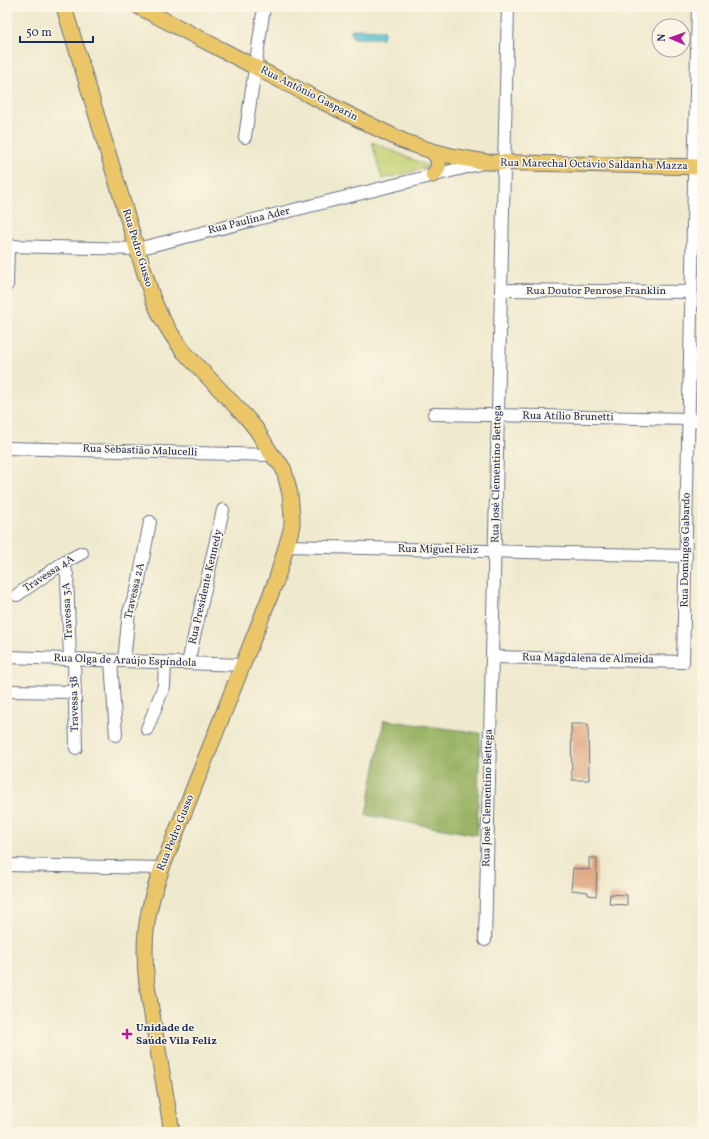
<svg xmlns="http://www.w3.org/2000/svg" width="709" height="1139" font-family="Vollkorn,serif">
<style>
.green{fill:#c3d173;stroke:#6f8068}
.forest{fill:#9ab365;stroke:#5a7162}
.water{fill:#55c1cf;stroke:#387896}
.building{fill:#e0ac87}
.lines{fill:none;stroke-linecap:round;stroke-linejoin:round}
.minor-casing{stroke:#657085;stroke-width:14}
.major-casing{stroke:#657085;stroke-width:17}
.minor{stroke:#fff;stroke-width:12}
.major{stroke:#ebc669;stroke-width:15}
.poi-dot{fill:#b5179e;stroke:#fcf5e5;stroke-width:1.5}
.labels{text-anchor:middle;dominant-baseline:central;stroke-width:3;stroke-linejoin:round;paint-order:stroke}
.street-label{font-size:11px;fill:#1b2f5e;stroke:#fcf5e5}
.poi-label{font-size:11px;font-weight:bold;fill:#1b2f5e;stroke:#fcf5e5;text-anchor:start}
</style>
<rect width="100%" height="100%" fill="#fcf5e5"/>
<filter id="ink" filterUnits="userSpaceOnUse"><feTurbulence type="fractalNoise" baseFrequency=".025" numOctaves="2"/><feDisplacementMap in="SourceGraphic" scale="8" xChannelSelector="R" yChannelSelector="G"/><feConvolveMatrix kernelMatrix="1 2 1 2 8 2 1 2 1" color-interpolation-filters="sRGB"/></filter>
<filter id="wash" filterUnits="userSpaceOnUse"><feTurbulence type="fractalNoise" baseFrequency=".012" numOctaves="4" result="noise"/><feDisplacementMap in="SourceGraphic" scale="16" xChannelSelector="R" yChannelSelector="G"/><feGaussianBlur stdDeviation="0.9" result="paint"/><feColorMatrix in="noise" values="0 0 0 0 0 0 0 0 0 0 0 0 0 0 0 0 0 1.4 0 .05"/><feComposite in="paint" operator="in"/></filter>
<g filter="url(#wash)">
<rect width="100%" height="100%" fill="#efe9cd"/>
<polygon class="green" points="372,142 430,167 382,179"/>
<polygon class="forest" points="384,720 480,733 477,835 366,815"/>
<polygon class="water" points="354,29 384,30 384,35 383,35 383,38 353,38 353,34 351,34 351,30"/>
<g id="blocks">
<g class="building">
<polygon points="571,724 588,724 589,780 572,780"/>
<polygon points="589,858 597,858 596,896 588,895 588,892 571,890 573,868 589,870"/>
<polygon points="610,894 627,895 627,905 609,904"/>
</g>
</g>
</g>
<g filter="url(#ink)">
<use href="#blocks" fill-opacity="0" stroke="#657085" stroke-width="1"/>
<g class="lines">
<defs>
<g id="minor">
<polyline points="245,137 264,7"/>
<polyline points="7,242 8,246 7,285"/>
<polyline points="7,246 137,249 483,163"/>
<polyline points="501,290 691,292"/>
<polyline points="434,414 689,419 702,422"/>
<polyline points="7,448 272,455"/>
<polyline points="286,546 686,556"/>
<polyline points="63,563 67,575 70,659"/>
<polyline points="17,595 63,563 82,553"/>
<polyline points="7,657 243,665"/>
<polyline points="492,657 683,662 698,7"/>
<polyline points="74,660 76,748"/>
<polyline points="111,661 116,735"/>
<polyline points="124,661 129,612 137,590 150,522"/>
<polyline points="188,663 223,510"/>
<polyline points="7,691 75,692"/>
<polyline points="147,729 164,686 165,663"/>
<polyline points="7,865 162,868"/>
<polyline points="485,940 508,7"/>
</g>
<g id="major">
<path d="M64,7L137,249L153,299L161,317L172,335L184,352L246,417L256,429L272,455L281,465L284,470L290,494L292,516V525L290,534L276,581L162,868C146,910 142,940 147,985L172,1132"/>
<polyline points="139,7 309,95 403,141 432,151 456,157 486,162 702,167"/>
<path d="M432,151C440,158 441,167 433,175"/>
</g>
</defs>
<use href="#minor" class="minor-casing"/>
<use href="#major" class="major-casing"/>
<use href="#minor" class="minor"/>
<use href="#major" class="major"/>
</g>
</g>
<path class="poi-dot" d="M125 1028h4v4h4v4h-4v4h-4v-4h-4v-4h4z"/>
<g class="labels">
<g class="street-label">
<text transform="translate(309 94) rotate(27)">Rua Antônio Gasparin</text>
<text transform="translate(594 165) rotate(1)">Rua Marechal Octávio Saldanha Mazza</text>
<text transform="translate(249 221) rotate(-14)">Rua Paulina Ader</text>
<text transform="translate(137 248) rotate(73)">Rua Pedro Gusso</text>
<text x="596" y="291">Rua Doutor Penrose Franklin</text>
<text transform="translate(568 417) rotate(1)">Rua Atílio Brunetti</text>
<text transform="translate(140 451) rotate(2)">Rua Sebastião Malucelli</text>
<text transform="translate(497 474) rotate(-89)">Rua José Clementino Bettega</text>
<text transform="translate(438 550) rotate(1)">Rua Miguel Feliz</text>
<text transform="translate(686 550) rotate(-89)">Rua Domingos Gabardo</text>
<text transform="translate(49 574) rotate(-33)">Travessa 4A</text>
<text transform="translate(206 587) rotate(-77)">Rua Presidente Kennedy</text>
<text transform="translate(135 591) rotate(-77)">Travessa 2A</text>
<text transform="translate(68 611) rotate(-93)">Travessa 3A</text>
<text transform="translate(588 659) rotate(1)">Rua Magdalena de Almeida</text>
<text transform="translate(125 661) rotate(2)">Rua Olga de Araújo Espíndola</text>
<text transform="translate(75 704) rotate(-91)">Travessa 3B</text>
<text transform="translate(488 798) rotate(-89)">Rua José Clementino Bettega</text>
<text transform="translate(176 833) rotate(-68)">Rua Pedro Gusso</text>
</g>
<g class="poi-label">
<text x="136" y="1028">Unidade de<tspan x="136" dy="13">Saúde Vila Feliz</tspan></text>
</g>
</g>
<rect width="709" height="1139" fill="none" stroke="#fcf5e5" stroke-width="24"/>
<g transform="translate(671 38) rotate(272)"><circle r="19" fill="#fcf5e5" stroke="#a2a6af"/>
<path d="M0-3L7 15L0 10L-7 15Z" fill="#b5179e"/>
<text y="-6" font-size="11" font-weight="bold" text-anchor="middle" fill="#1b2f5e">N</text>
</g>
<path d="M20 36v6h73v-6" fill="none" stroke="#1b2f5e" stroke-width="2"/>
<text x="26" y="36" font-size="12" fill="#1b2f5e" stroke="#fcf5e5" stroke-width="3" paint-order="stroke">50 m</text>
</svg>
